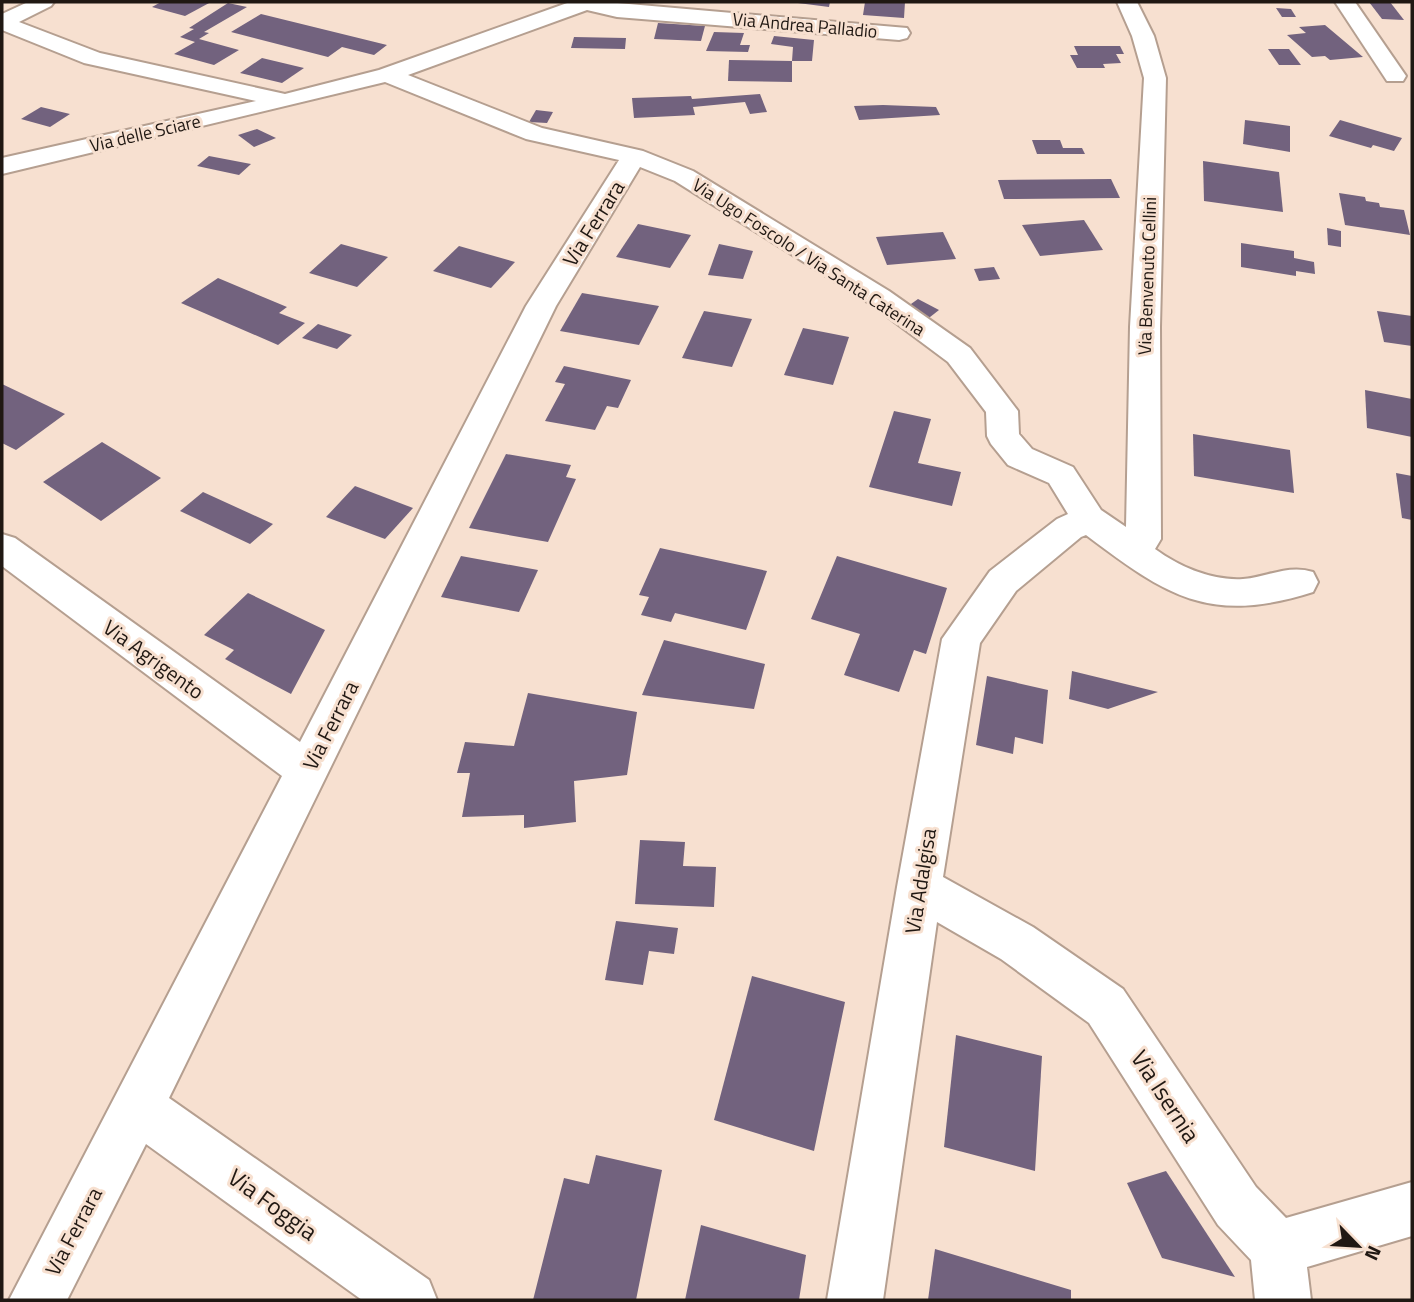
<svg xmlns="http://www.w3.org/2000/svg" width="1414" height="1302" font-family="'Titillium Web',sans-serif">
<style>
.building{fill:#72627e}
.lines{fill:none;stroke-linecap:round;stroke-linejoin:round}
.minor-casing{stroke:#b59f90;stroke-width:4}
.minor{fill:#fff;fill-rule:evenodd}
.labels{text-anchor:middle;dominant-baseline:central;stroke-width:6;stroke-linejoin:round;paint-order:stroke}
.far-street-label{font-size:18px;fill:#201813;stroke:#f7e0d0}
.street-label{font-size:21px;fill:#201813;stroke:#f7e0d0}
.near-street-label{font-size:24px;fill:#201813;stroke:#f7e0d0}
</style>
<rect width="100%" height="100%" fill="#f7e0d0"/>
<g class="building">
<polygon points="161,2 211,2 185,16 152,7"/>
<polygon points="790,2 830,2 829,7"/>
<polygon points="865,2 905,2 904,18 863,15"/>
<polygon points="1369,2 1390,2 1404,20 1382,19"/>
<polygon points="228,3 247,7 204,32 209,33 199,39 239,50 214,65 174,54 195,42 180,37 194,29 189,28"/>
<polygon points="1276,8 1291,9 1296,17 1282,17"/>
<polygon points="261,14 387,45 374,55 342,47 328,57 231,32"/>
<polygon points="658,23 705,26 701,41 654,39"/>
<polygon points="1325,25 1363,57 1330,60 1325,56 1312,57 1287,35 1306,33 1299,27"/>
<polygon points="714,32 744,33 740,45 750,45 748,52 706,51"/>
<polygon points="774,36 814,40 812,61 792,61 793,47 771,44"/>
<polygon points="574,37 626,38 625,49 571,48"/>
<polygon points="1074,46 1120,46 1124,54 1116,54 1121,63 1103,64 1105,68 1077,68 1070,55 1078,55"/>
<polygon points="1268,49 1289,49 1301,65 1279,65"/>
<polygon points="262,58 304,68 282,83 240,73"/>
<polygon points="729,60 792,61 792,82 728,81"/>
<polygon points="760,94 767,112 750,114 745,102 693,107 695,115 634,118 632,98 691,96 692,99"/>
<polygon points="883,105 936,107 940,115 859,120 854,106"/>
<polygon points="41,107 70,114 50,127 21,119"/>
<polygon points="536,110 553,112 547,123 529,122"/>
<polygon points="1245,120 1290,126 1290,152 1243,144"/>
<polygon points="1340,120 1381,132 1402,138 1394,151 1373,145 1371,148 1329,136"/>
<polygon points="257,129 276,138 254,147 238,135"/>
<polygon points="1032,140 1060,140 1063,148 1082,148 1085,154 1037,154"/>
<polygon points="209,156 251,164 239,175 197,166"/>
<polygon points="1203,161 1279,172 1283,212 1204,201"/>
<polygon points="1111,179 1120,198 1004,199 998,180"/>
<polygon points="1339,193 1365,197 1366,201 1379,203 1380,207 1404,210 1410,235 1345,225"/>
<polygon points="1084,220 1103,250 1040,256 1022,225"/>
<polygon points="638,224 691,235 670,268 616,257"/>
<polygon points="1327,228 1341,231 1341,247 1328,245"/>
<polygon points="943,232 956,259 887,265 876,237"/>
<polygon points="1241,243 1294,251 1294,258 1314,262 1315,274 1296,271 1296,276 1241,267"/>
<polygon points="341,244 388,257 357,287 309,273"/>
<polygon points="719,244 753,251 743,279 708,275"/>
<polygon points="459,246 515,262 491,288 433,271"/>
<polygon points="994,267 1000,279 979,281 974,269"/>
<polygon points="218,278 287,307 279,313 305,323 278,345 181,303"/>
<polygon points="582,293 659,306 639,345 560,331"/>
<polygon points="918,299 939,310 925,321 904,309"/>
<polygon points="704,311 752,319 732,367 682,358"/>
<polygon points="1377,311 1412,316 1412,346 1384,342"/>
<polygon points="318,324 352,335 337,349 302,338"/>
<polygon points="803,328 849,337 833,385 784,375"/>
<polygon points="564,366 631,380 618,408 607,406 595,430 545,421 565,384 555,382"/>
<polygon points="2,384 65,414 16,450 2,443"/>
<polygon points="1365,390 1412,399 1412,437 1367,428"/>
<polygon points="894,411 931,419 918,463 961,472 952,506 869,487"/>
<polygon points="1193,434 1290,450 1294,493 1194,476"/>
<polygon points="102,442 161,478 101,521 43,482"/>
<polygon points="506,454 571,465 566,477 576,479 548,542 469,528"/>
<polygon points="1396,473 1412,476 1412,520 1402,518"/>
<polygon points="355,486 413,508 385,539 326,517"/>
<polygon points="203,492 273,524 250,544 180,511"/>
<polygon points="660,548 767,571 746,630 675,613 671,622 641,615 649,597 639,595"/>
<polygon points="461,556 538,570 519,612 441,597"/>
<polygon points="837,556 947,588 926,654 914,650 899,692 844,675 860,634 811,619"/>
<polygon points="248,593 325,630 291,694 225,659 234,650 204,635"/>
<polygon points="664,640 765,664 754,709 642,695"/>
<polygon points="1072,671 1158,692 1108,709 1069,699"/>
<polygon points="987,676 1048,690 1043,744 1015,737 1013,754 976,745"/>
<polygon points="528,693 637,712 627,775 574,781 576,822 524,828 524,815 462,817 470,773 457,773 465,742 514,746"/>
<polygon points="640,840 685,842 683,866 716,867 714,907 635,904"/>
<polygon points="616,921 678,928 674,954 649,951 643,985 605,980"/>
<polygon points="752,976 845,1002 814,1151 714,1120"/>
<polygon points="956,1035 1042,1056 1035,1171 944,1147"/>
<polygon points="596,1155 662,1170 636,1300 533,1300 564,1178 589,1184"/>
<polygon points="1166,1171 1235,1277 1162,1258 1127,1183"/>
<polygon points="701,1225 806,1255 799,1300 685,1300"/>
<polygon points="935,1249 1071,1290 1071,1300 928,1300"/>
</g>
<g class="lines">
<defs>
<g id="minor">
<path d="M28,2H54L51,6L19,22L100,53L285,94L379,70L570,2H606L907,28L910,33L907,38L899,40L617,17L587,10L408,75L542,128L643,151L693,171L889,291L970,348L1018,411L1019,434L1032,449L1073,467L1101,510L1126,527L1130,327L1144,78L1132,36L1117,2H1137L1154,36L1166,78L1160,327L1161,539L1155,549C1180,567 1212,581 1243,579C1267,577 1289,564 1313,572L1318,582L1313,592C1209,625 1167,596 1086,535L1081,537L1016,591L980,643L943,877L1033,927L1123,989L1256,1187L1286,1218L1412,1182V1236L1307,1267L1311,1300H1255L1251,1260L1218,1225L1089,1023L1001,959L937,922L883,1300H827L897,887L942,639L990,571L1057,519L1068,514L1049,483L1008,465L991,444L987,436L986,412L948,362L869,303L675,181L640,167L556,306L169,1098L429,1280L437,1300H362L146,1144L67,1300H9L282,776L2,566V534L15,538L300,742L526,306L619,160L526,139L385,82L2,174V158L256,101L84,63L2,30V14Z"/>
<polygon points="1335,2 1355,2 1406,76 1403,81 1387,81"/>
</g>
</defs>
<use href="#minor" class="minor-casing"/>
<use href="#minor" class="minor"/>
</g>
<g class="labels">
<g class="far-street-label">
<text transform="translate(805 25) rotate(5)">Via Andrea Palladio</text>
<text transform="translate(145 133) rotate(-13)">Via delle Sciare</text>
<text transform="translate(809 257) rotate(33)">Via Ugo Foscolo / Via Santa Caterina</text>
<text transform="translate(1147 276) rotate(-88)">Via Benvenuto Cellini</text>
</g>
<g class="street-label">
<text transform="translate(593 223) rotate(-58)">Via Ferrara</text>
<text transform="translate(154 659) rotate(36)">Via Agrigento</text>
<text transform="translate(330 725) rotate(-63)">Via Ferrara</text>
<text transform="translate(920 881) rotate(-81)">Via Adalgisa</text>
<text transform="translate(73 1231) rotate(-62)">Via Ferrara</text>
</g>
<g class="near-street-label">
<text transform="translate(1166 1096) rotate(57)">Via Isernia</text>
<text transform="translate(273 1204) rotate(36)">Via Foggia</text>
</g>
</g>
<rect width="1414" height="1302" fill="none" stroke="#201813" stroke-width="7"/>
<g transform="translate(1358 1246) rotate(115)" stroke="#f7e0d0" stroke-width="5" paint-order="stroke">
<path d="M0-5L12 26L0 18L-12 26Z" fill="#201813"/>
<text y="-10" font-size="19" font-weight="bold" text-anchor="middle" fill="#201813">N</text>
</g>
</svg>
